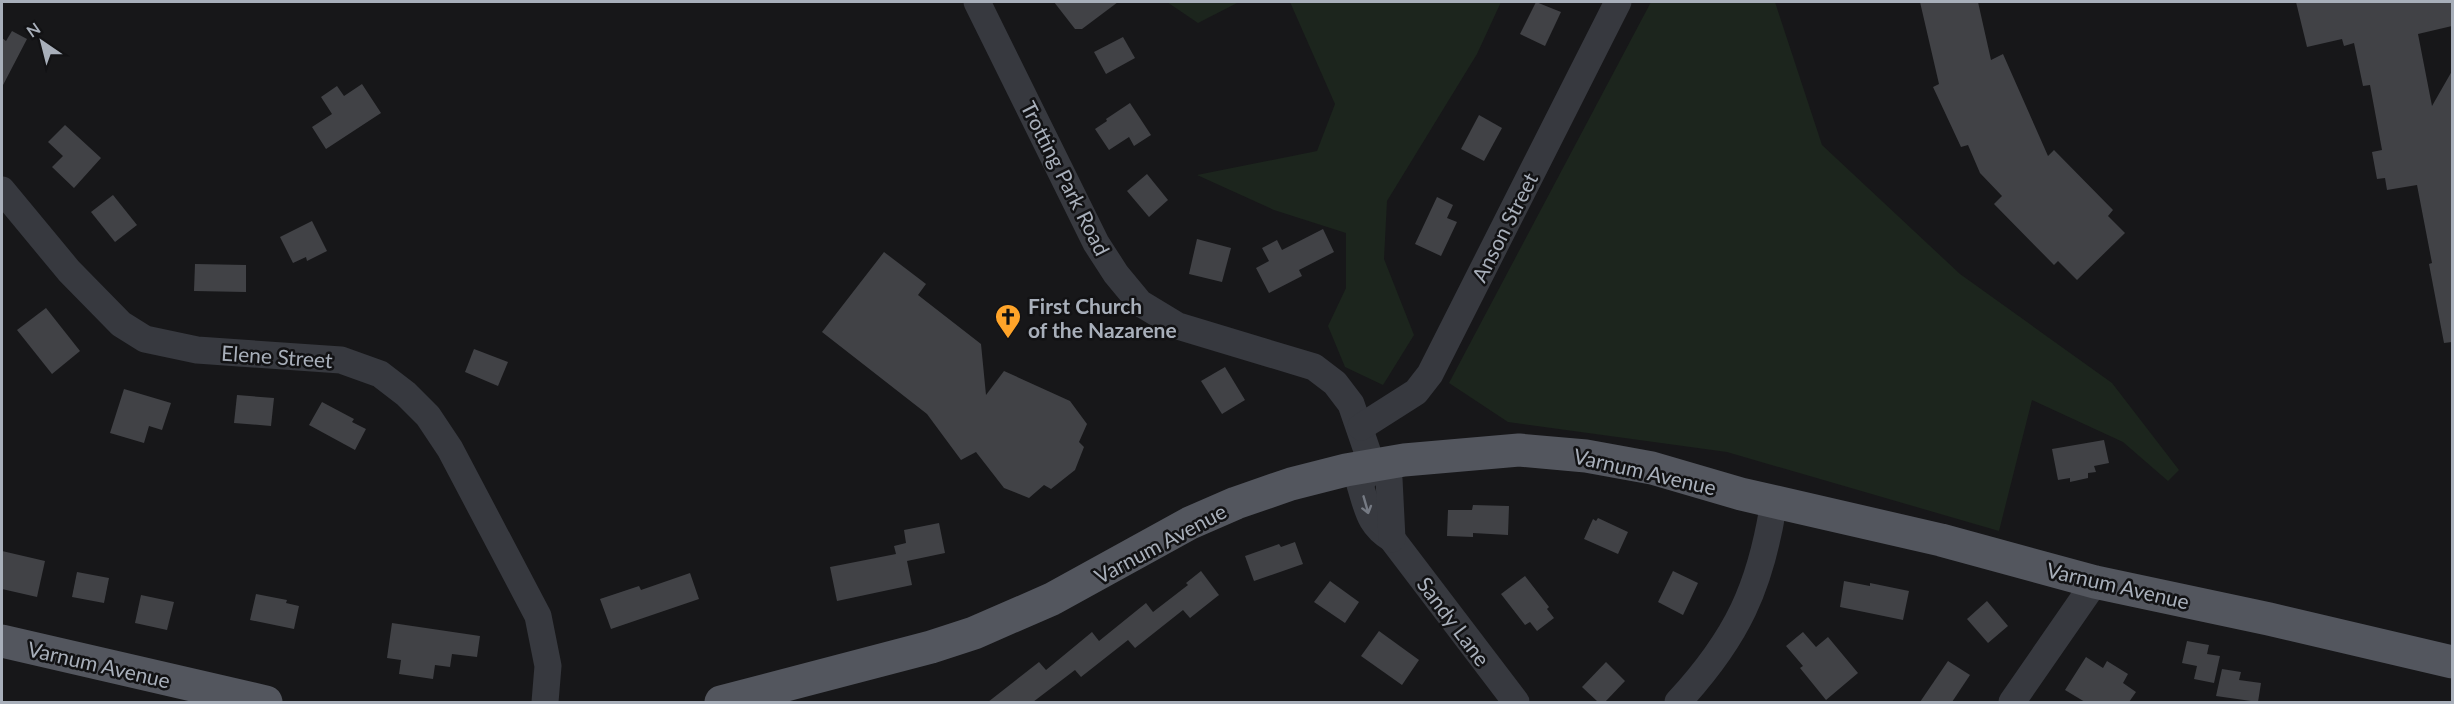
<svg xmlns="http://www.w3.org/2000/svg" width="2454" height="704" font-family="Lato,sans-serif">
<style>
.green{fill:#1c251d}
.building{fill:#414246}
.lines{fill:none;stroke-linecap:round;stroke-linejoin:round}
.minor{stroke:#37393f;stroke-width:27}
.major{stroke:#53565e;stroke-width:33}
.oneway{stroke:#757a83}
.labels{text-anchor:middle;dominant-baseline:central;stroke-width:5;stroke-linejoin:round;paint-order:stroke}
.street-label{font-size:21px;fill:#a8afba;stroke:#121214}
.poi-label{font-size:21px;font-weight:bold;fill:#a8afba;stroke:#121214;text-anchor:start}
</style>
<rect width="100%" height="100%" fill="#171719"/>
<g class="green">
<polygon points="1167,2 1239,2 1198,23"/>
<polygon points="1290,2 1501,2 1477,54 1387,201 1384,259 1414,335 1383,385 1345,367 1328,326 1346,288 1346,233 1274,210 1197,175 1317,151 1335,104"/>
<polygon points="1651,2 1775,2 1822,145 1960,274 2112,383 2179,470 2168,481 2123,442 2032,400 1999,531 1727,452 1508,422 1449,383"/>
</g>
<g class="building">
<polygon points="1054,2 1118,2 1082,29 1075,29"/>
<polygon points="1536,2 1561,12 1545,46 1520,34"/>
<polygon points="1920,2 1978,2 1991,60 2003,54 2048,156 2054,150 2113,210 2108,216 2125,233 2077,280 2058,261 2054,265 1994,204 2002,196 1980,173 1968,145 1961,147 1933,87 1939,84"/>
<polygon points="2296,2 2452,2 2452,26 2418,34 2432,106 2452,71 2452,342 2444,343 2429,264 2432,263 2417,185 2387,190 2385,178 2377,179 2372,152 2382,150 2370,85 2363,86 2354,43 2344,46 2342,39 2307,47"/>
<polygon points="12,31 27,39 2,87 2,38 6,41"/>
<polygon points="1123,37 1135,58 1106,74 1094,52"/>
<polygon points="362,84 381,113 326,149 312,127 332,114 321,97 337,86 344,96"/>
<polygon points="1130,103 1151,135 1134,146 1129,137 1109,150 1095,129 1107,121 1106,119"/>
<polygon points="1479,115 1502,128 1484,161 1461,149"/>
<polygon points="65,125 101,158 74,188 52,167 63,156 48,142"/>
<polygon points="1147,174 1168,200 1149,217 1127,191"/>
<polygon points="113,195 137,225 115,242 91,212"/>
<polygon points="1437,197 1453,205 1447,218 1457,222 1441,256 1415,244"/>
<polygon points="312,221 327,251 307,261 306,257 293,263 280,237"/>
<polygon points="1323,229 1334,252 1299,270 1302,276 1269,293 1256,268 1269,261 1262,248 1277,240 1282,250"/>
<polygon points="1197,239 1231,248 1222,282 1189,274"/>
<polygon points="884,252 926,284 918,295 981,344 986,395 1004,371 1070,401 1087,424 1079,442 1084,447 1075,470 1051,489 1044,485 1029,498 1004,488 976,452 961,460 927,414 822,332"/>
<polygon points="195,264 246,265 246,292 194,291"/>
<polygon points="46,308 80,351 52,374 17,330"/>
<polygon points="474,349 508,362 498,386 465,372"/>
<polygon points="1225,367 1245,400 1222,414 1201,381"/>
<polygon points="124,389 171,403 162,430 149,426 144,443 110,433"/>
<polygon points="237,395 274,398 271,426 234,423"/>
<polygon points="322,402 354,419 352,422 366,429 355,450 309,425"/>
<polygon points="2104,440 2109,463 2094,466 2096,472 2088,473 2088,478 2070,482 2070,478 2058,480 2052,449"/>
<polygon points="1473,505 1509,506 1508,535 1473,533 1473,537 1447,536 1448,510 1472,510"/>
<polygon points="1598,518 1628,532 1618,554 1584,539 1593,519 1596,521"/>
<polygon points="939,523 945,553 907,561 912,585 837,601 830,567 896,554 894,546 906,543 904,530"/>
<polygon points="1295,542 1303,564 1254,581 1245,556 1279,544 1281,547"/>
<polygon points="2,551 45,561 37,597 2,589"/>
<polygon points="1201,571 1219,595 1190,618 1183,610 1135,648 1128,640 1081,677 1075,670 1033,702 988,702 1039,662 1046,670 1092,632 1099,641 1146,603 1153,612 1188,585 1186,583"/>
<polygon points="1673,571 1698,583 1683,615 1658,602"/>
<polygon points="77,572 109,578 104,603 72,597"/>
<polygon points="690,573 699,599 611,629 600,599 639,586 641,590"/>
<polygon points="1525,576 1549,607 1547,609 1554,618 1537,631 1530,622 1525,625 1501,594"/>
<polygon points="1330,581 1359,602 1345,623 1314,602"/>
<polygon points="1844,581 1870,586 1870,583 1909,591 1903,620 1840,607"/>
<polygon points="256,594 287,600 286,603 299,606 294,629 250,620"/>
<polygon points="141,595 174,602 167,630 135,623"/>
<polygon points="1987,601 2008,626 1988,643 1967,619"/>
<polygon points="392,623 480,636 477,657 452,654 450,667 435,665 433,679 399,674 401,660 387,658"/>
<polygon points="1379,631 1419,660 1402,685 1361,656"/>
<polygon points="1803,632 1816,647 1828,637 1858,673 1826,700 1800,668 1803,666 1786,646"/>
<polygon points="2187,641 2209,645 2207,654 2220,656 2214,683 2194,679 2197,666 2182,663"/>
<polygon points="2086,657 2103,668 2107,661 2128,674 2123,683 2136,692 2129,702 2085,702 2065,690"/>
<polygon points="1948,661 1970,675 1952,702 1920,702"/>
<polygon points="1606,662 1625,681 1605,702 1598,702 1582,687"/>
<polygon points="2222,669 2241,672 2239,680 2261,683 2258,702 2216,696"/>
</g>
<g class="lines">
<g class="minor">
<polyline points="977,2 1096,243 1116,274 1140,303 1178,326 1314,367 1335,383 1351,404 1372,465"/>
<polyline points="2,190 69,271 121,324 145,339 197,350 341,360 380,374 406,394 428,416 450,449 538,616 548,666 545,702"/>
<polyline points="1361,427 1416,392 1430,374 1618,2"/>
<path d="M1372,465L1360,485C1368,510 1369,525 1392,539L1516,702"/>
<polyline points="1372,465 1389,479 1392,539"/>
<path d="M1678,702C1737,638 1761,587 1774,501"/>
<polyline points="2012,702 2095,582"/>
</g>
<g class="major">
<polyline points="2,641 266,702"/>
<polyline points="721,702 931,647 974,633 1052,599 1190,523 1236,503 1291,484 1346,470 1404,460 1519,450 1586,456 1652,468 1741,494 1941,540 2095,582 2269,619 2452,662"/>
</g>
</g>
<defs><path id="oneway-shaft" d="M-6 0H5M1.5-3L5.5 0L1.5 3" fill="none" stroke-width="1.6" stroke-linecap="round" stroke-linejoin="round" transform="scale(1.5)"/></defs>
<use class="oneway" href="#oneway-shaft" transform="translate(1366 505) rotate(74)"/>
<defs>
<symbol id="church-pin" viewBox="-11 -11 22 30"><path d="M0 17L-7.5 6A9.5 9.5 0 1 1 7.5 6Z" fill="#ffa429" stroke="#121214"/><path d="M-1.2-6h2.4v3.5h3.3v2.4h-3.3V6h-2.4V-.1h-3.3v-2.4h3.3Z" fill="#111"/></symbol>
</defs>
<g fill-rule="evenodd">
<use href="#church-pin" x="993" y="302" width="30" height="40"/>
</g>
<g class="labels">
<g class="street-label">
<text transform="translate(1066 178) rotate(63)">Trotting Park Road</text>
<text transform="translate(1504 227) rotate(-63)">Anson Street</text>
<text transform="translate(277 356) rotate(4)">Elene Street</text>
<text transform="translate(1645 471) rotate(13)">Varnum Avenue</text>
<text transform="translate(1160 543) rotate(-28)">Varnum Avenue</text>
<text transform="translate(2118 585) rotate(13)">Varnum Avenue</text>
<text transform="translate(1454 621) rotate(53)">Sandy Lane</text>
<text transform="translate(99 664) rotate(13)">Varnum Avenue</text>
</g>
<g class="poi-label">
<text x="1028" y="305">First Church<tspan x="1028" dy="24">of the Nazarene</tspan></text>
</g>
</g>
<rect width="2454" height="704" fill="none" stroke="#a8afba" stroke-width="6"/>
<g transform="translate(42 42) rotate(325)" stroke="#121214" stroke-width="4.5" paint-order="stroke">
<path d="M0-4.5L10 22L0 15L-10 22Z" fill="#a8afba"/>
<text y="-9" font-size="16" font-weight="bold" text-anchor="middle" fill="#a8afba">N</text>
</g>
</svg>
